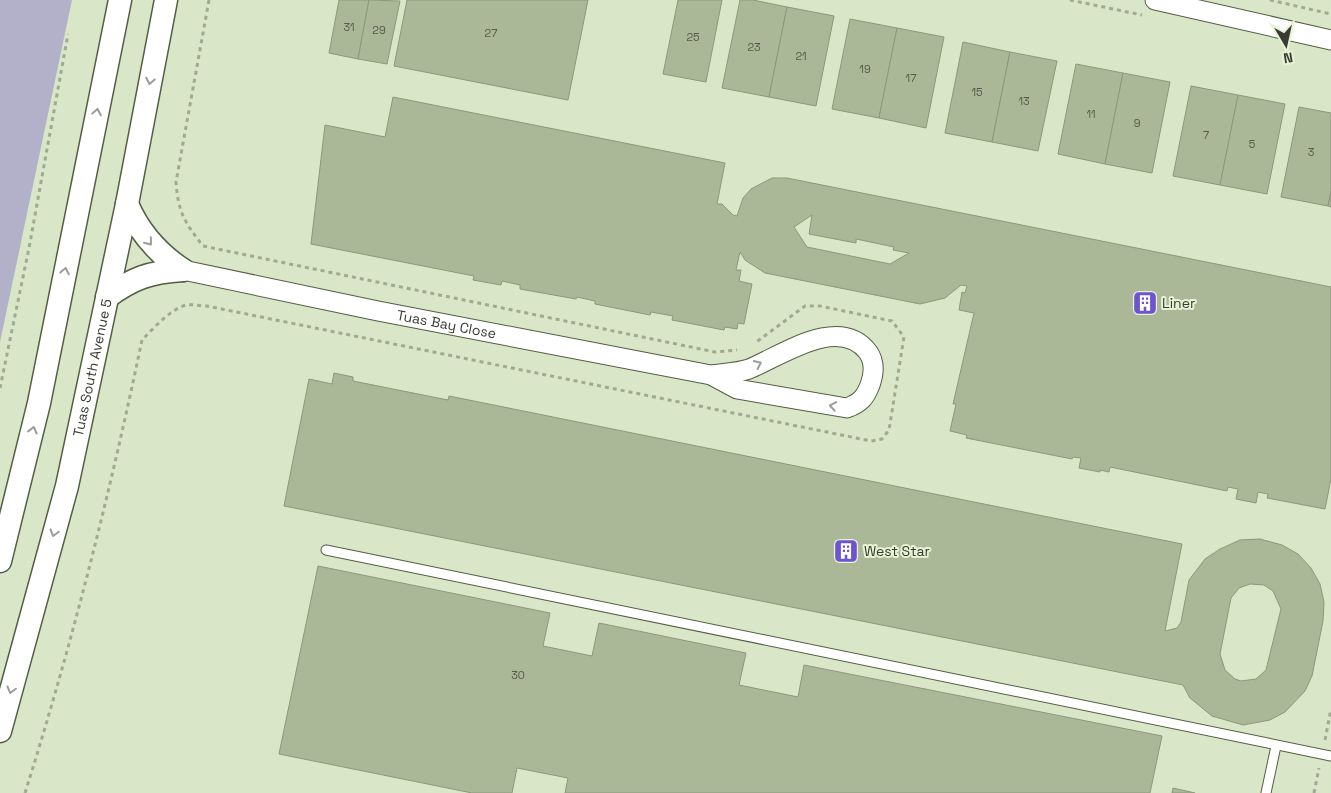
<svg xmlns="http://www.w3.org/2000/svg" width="1331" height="793" font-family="'Space Grotesk',sans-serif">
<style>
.green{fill:#b2b1c9}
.building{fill:#aab898;stroke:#8c987c;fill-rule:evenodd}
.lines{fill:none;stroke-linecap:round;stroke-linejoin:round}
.service-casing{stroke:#535e45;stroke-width:11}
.minor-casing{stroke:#535e45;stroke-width:21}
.tertiary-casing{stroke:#535e45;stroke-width:25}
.path{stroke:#a0aa93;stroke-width:3;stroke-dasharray:4 4;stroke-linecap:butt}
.service{stroke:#fff;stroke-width:9}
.minor{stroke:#fff;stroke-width:19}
.tertiary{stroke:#fff;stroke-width:22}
.oneway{stroke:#9b9e98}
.labels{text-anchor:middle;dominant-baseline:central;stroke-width:4;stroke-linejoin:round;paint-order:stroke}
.number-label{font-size:11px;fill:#545b4a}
.poi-label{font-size:14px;fill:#373c30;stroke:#e6f3d5;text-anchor:start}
.street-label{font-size:14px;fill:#373c30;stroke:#e6f3d5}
</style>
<rect width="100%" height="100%" fill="#d9e6c8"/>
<polygon class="green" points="0,0 72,0 0,342"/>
<g class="building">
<polygon points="339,0 369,0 358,59 329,53"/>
<polygon points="369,0 400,1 387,64 358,59"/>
<polygon points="407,0 588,0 568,100 394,66"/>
<polygon points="678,0 722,0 706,82 663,74"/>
<polygon points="740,0 753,0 787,7 769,97 722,88"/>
<polygon points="787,7 834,16 816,106 769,97"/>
<polygon points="850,19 897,28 879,118 832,109"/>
<polygon points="897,28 944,37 926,128 879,118"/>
<polygon points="963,42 1010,52 992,142 945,133"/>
<polygon points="1010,52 1057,61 1038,151 992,142"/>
<polygon points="1076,64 1123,73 1105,164 1058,154"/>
<polygon points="1123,73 1170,82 1152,173 1105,164"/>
<polygon points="1191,86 1238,95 1220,185 1173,176"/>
<polygon points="1238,95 1285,104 1267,194 1220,185"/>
<path d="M393,97L725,163L717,204H722L733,215L737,216L743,198L751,189L772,178H787L1331,287V479L1325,509L1267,498L1268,494L1258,492L1256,503L1236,499L1238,489L1228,487L1227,491L1110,467L1109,472L1100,470V472L1079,468L1081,458L1073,457L1072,459L966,438L967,435L950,431L956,404H953L974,313L959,310L962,292L965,293L967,286L961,285L945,298L920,304L765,273L745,260L740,252L736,270H741L739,281L752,284L744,324L738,323L737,329L725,327L724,330L672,320L673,316L651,312L650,315L595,304V301L577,297L576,299L520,289V285L502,281L501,285L473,280L474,276L311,244L325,125L385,137ZM812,215L809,234L856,243V239L894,247L893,250L909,253L890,264L807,247L794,227Z"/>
<polygon points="1299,107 1331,113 1331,191 1328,206 1281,197"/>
<polygon points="1331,191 1331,207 1328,206"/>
<path d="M334,373L353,377V381L448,400L449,396L1182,544L1165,631L1177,628L1181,622L1189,580L1205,559L1220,549L1240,540L1260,539L1282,545L1298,554L1311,568L1320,584L1324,602L1323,621L1312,676L1305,691L1285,712L1270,720L1243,725L1212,716L1190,698L1183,685L284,506L309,379L332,384ZM1250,584L1264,585L1273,591L1281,609L1266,670L1256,679L1241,681L1235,679L1225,670L1220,654L1231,598L1239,588Z"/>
<polygon points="318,566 550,613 543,646 592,656 599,623 746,653 739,685 798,697 804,665 1162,736 1150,793 565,793 568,778 517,768 512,793 472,793 279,754"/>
<polygon points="1173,788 1195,793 1172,793"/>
</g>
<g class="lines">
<defs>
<g id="service">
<polyline points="326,550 1331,756"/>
<polyline points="1266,793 1276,746"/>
</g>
<g id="minor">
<polyline points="1155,0 1331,40"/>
<path id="s1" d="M183,270L378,311L711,375L737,389L847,408C860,403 865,398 870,385C874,374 875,362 868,352C839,314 781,356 749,369C737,373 723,373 711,375"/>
</g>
<g id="tertiary">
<path d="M127,204C139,232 157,253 183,270"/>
<path d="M107,297C133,278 150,272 183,270"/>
<polyline points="0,561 39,403 120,0"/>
<path id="s2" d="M0,731L67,486L127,204L166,0"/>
</g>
</defs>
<use href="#service" class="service-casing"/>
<use href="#minor" class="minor-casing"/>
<use href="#tertiary" class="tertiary-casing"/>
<g class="path">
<path d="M209,0L176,182C178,212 185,223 203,246L715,352L737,350"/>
<polyline points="1070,0 1142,15"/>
<polyline points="1270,0 1331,14"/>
<polyline points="0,388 29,248 68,34"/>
<polyline points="1325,740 1331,709"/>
<path d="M25,793C72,644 110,493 142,340C154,328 169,310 186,305C192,304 200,306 207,306L871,441L882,439L889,430L904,337L892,321L820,306H805L755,343"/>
<polyline points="1314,793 1319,768"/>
</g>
<use href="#service" class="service"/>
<use href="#minor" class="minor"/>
<use href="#tertiary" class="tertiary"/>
</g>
<defs><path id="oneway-chevron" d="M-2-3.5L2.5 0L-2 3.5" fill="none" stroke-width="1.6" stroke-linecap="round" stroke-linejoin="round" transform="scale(1.25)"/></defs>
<g class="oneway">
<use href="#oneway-chevron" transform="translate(150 81) rotate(101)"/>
<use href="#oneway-chevron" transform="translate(97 112) rotate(-79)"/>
<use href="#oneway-chevron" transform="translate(149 242) rotate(51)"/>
<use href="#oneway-chevron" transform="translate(65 271) rotate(-79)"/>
<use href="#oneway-chevron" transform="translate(758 364) rotate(-25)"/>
<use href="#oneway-chevron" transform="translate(833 406) rotate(-170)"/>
<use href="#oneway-chevron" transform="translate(33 430) rotate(-76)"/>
<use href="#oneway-chevron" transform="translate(54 533) rotate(106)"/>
<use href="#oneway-chevron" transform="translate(11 690) rotate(105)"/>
</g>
<defs>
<symbol id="building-square" viewBox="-11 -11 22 22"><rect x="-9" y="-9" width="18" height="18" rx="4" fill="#6c55ce" stroke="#e6f3d5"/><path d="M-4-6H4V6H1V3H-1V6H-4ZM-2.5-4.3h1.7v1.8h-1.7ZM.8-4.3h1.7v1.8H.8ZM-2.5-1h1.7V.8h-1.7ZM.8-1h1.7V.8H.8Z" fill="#fff"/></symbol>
</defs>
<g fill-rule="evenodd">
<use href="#building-square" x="1131" y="289" width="28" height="28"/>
<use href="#building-square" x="832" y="537" width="28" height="28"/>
</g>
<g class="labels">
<g class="number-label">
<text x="349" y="27">31</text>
<text x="379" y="30">29</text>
<text x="491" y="33">27</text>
<text x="693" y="37">25</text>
<text x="754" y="47">23</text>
<text x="801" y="56">21</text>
<text x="865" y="69">19</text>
<text x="911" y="78">17</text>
<text x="977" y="92">15</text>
<text x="1024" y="101">13</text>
<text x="1091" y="114">11</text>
<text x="1137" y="123">9</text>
<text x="1206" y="135">7</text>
<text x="1252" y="144">5</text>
<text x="1311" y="152">3</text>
<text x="518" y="675">30</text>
</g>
<g class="poi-label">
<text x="1162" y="303">Liner</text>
<text x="864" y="551">West Star</text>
</g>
<g class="street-label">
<text stroke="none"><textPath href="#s1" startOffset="269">Tuas Bay Close</textPath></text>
<text stroke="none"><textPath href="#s2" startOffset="375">Tuas South Avenue 5</textPath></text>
</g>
</g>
<g transform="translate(1286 45) rotate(171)" stroke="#e6f3d5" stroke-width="4" paint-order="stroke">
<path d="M0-4L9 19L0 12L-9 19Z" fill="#373c30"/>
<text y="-8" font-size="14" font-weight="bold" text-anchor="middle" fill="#373c30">N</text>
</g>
</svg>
